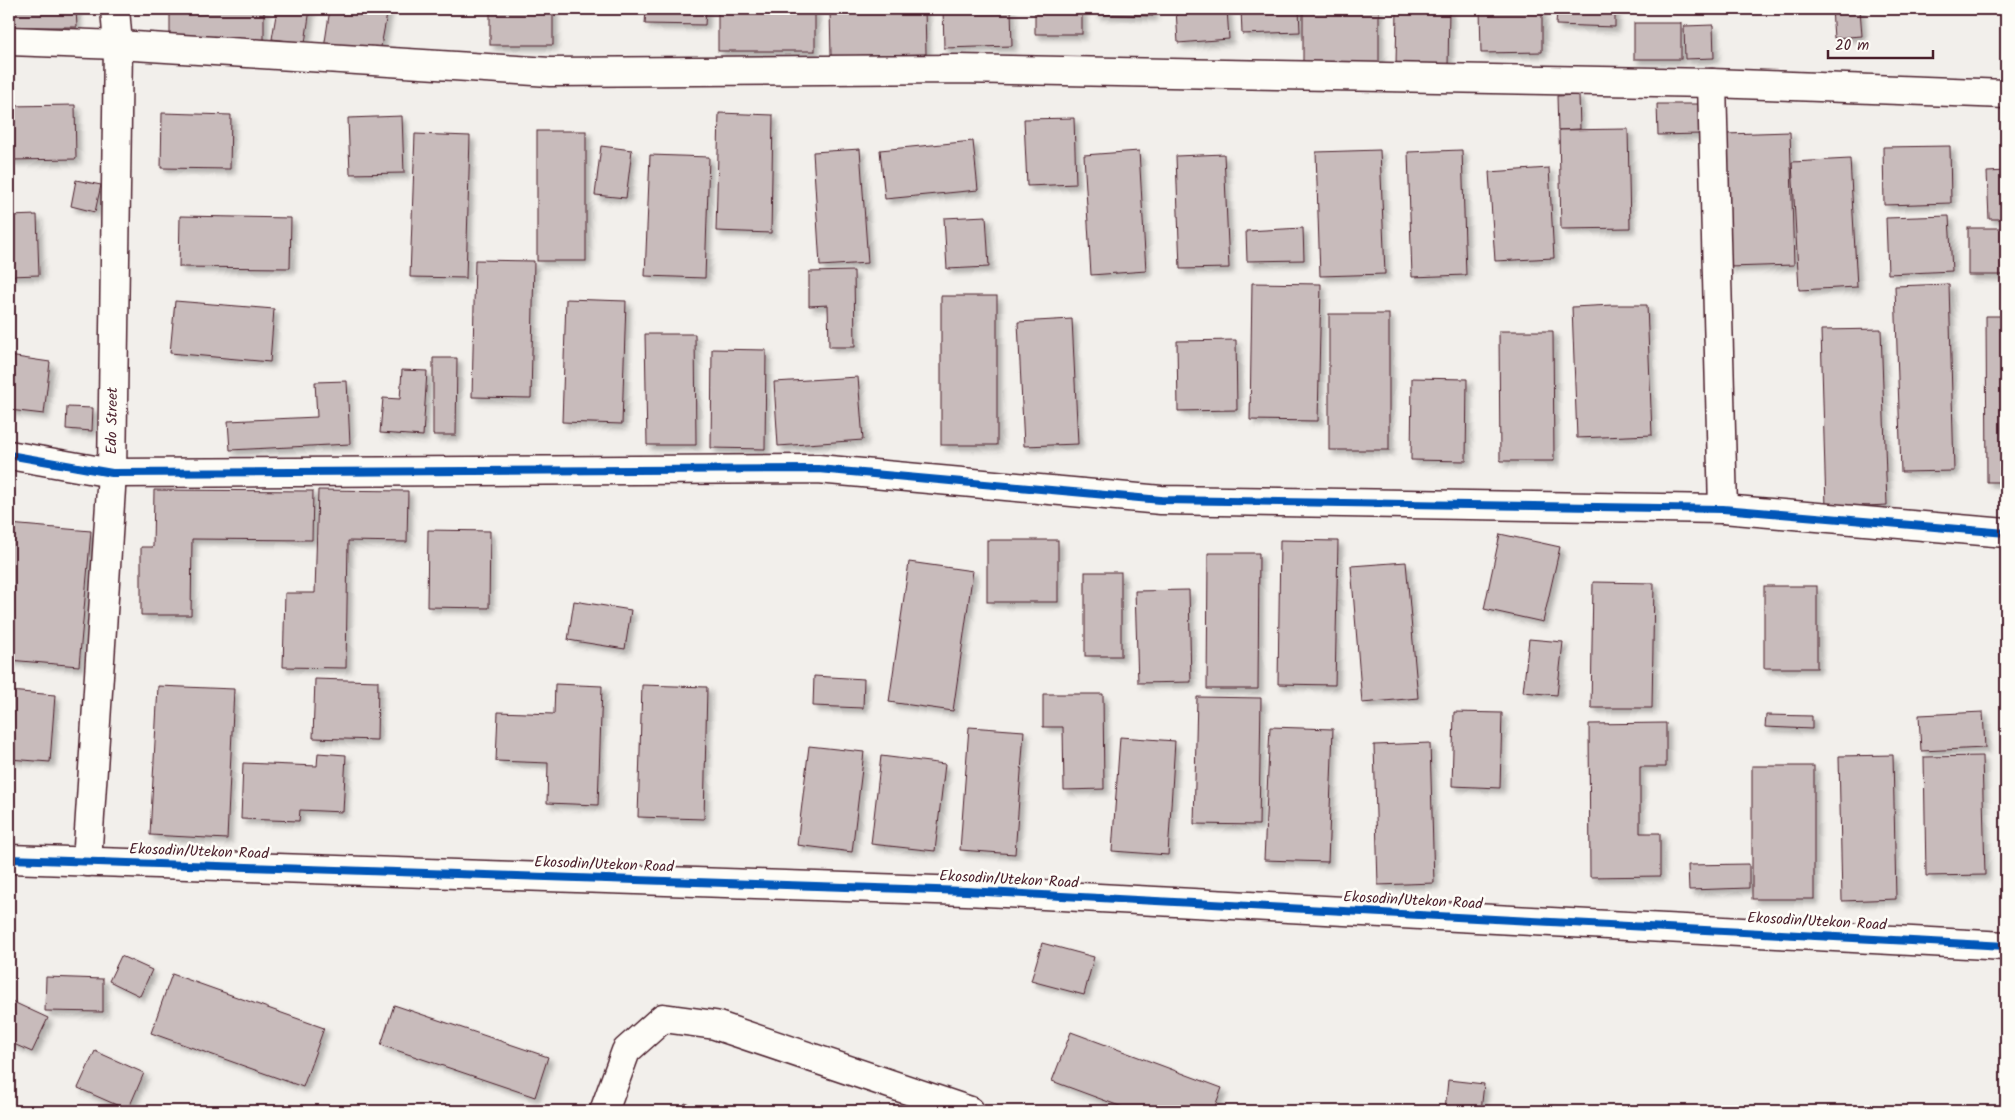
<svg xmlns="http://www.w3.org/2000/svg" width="2015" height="1120" font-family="Kalam,sans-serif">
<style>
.building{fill:#c8bbbb;stroke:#4a1f2b;filter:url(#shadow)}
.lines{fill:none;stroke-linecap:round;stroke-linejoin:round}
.minor-casing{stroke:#4a1f2b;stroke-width:31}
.minor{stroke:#fdfcf7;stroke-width:28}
.cycleway-casing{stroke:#fdfcf7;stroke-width:11}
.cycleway{stroke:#0057b8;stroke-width:8}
.labels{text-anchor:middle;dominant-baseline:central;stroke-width:5;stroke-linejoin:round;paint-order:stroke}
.street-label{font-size:15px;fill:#4a1f2b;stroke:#fdfcf7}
</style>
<defs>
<filter id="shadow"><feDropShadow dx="4.5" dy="4.5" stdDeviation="2.5" flood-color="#0004"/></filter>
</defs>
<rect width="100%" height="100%" fill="#f2efeb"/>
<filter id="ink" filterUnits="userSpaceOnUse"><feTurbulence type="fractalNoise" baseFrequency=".02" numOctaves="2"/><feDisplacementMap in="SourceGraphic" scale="10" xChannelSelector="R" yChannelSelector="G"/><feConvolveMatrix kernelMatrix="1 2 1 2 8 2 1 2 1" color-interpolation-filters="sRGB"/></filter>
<g filter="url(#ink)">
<g class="building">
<polygon points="9,9 76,9 77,27 9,27"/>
<rect x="170" y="9" width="94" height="34"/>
<polygon points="277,9 310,9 305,43 272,39"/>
<polygon points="330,9 388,9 379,57 324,48"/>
<rect x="490" y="9" width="63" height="36"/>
<polygon points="646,9 706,9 705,25 645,24"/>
<polygon points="830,9 925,9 926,54 831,56"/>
<polygon points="943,9 1011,9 1012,46 944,48"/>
<rect x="1035" y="9" width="47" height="25"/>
<polygon points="1095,9 1153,9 1153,16 1095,14"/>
<polygon points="1176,9 1227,9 1229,39 1178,43"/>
<polygon points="1241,9 1299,9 1300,32 1242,34"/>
<rect x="1303" y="9" width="76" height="57"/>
<polygon points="1397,9 1449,9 1448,66 1396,65"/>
<polygon points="1480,9 1542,9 1542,52 1481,53"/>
<polygon points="1557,9 1615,9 1615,27 1556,25"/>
<polygon points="1832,9 1860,9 1862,36 1834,38"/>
<rect x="718" y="10" width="97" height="41"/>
<rect x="1634" y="23" width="47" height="36"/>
<polygon points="1713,25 1714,58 1685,59 1684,26"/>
<polygon points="1579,95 1580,129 1558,130 1557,96"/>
<polygon points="1657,104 1700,104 1700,134 1658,135"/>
<polygon points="75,105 76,159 9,160 9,106"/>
<polygon points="2004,105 2006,105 2006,154 2005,154"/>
<polygon points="162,113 231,115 230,169 161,168"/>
<polygon points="719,113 773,115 771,233 716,231"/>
<polygon points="402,116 404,173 350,174 348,118"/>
<polygon points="1074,118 1076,184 1027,186 1024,119"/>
<polygon points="1628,129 1630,228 1561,229 1559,130"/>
<rect x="537" y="131" width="49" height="130"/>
<polygon points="1790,132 1794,265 1729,267 1725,134"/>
<polygon points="415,134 470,136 466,278 410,277"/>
<polygon points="973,141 978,190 885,199 880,150"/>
<polygon points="601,146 632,150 626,198 595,195"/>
<polygon points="1950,146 1951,203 1884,205 1883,147"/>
<polygon points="860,149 868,263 820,266 813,152"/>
<polygon points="1380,150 1385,274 1320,276 1316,152"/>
<polygon points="1462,150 1466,275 1412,277 1408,152"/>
<polygon points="1139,151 1146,271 1091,275 1084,155"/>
<polygon points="1224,154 1229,268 1180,269 1176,156"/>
<polygon points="650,155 709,157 705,278 645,276"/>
<polygon points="1850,159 1857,287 1799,290 1792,162"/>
<polygon points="1549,168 1554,258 1495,261 1489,172"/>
<polygon points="2006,171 2006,219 1989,219 1987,172"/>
<polygon points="76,180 101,185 95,212 71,206"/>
<polygon points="37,215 39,275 9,276 9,216"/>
<polygon points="180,216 291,218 290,268 179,267"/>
<polygon points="986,216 989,267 947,269 944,218"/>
<polygon points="1949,216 1952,271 1888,274 1886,218"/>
<polygon points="1303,228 1304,260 1247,261 1246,231"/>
<rect x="1968" y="228" width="38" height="47"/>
<polygon points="475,260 534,261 531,398 472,397"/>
<polygon points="854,271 855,347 829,347 828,305 809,306 809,272"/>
<polygon points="1252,283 1321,284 1318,421 1250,420"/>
<polygon points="1949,284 1954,471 1901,472 1895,286"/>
<rect x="941" y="296" width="56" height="149"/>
<polygon points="566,299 626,301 622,424 562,422"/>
<polygon points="175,301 274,309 270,362 170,353"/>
<polygon points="1613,305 1647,305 1652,435 1577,438 1572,307"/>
<rect x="1329" y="314" width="60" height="136"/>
<polygon points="1986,316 2006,316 2006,482 1987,482"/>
<polygon points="1072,319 1078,444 1024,446 1018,322"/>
<polygon points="1881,329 1887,505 1826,508 1821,330"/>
<polygon points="1499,331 1553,331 1554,461 1500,461"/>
<polygon points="645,334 695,334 696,445 647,445"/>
<polygon points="1236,340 1237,410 1178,411 1177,341"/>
<polygon points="712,349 766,350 765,449 711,448"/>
<polygon points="9,356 50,362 44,414 9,410"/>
<polygon points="433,358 457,358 456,435 433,435"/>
<polygon points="402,370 427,371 423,436 380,433 383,398 400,399"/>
<polygon points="858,377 863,440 778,446 774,382"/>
<polygon points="1412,378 1467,379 1466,461 1411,460"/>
<polygon points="347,381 350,444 230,450 228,421 317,417 315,382"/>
<polygon points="67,407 93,408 92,431 66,429"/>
<polygon points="154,490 313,491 312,540 192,539 191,615 141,615 141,547 153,547"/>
<polygon points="318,490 408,491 407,542 348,541 346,668 283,667 285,593 315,593"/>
<polygon points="9,524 91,531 79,666 9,660"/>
<polygon points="428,530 490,531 489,608 427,607"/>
<polygon points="1500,534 1560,547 1543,622 1484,609"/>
<rect x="987" y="540" width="71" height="62"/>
<polygon points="1280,540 1338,541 1335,685 1278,684"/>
<polygon points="1208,553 1259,553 1258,689 1207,689"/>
<polygon points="909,562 973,571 953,711 889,702"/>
<polygon points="1406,562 1418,698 1362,703 1351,566"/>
<rect x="1085" y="572" width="36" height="84"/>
<polygon points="1593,582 1654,583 1652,708 1591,708"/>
<rect x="1764" y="586" width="53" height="82"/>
<polygon points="1189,590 1191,682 1138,683 1135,591"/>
<polygon points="574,601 631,610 625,649 568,640"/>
<polygon points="1529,639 1563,642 1557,695 1523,692"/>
<polygon points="814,676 864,679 863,708 813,706"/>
<polygon points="315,679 378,681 377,740 313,738"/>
<polygon points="555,684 602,686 598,805 547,803 548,763 496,761 498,712 554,714"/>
<polygon points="642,685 707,687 704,819 638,817"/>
<polygon points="158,686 234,689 227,839 150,835"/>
<polygon points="9,691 55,695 50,762 9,759"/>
<polygon points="1043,694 1103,694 1104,789 1064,790 1063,727 1043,727"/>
<polygon points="1197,697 1261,698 1259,825 1194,824"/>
<polygon points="1454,712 1502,713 1500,788 1452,786"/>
<polygon points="1983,712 1985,748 1921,751 1919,715"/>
<polygon points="1766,715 1812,716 1812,729 1765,727"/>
<polygon points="1666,723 1666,767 1640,767 1640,833 1660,833 1660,876 1590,877 1589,724"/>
<polygon points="969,727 1024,731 1015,854 960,850"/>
<polygon points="1270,727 1333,729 1328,862 1264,860"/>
<polygon points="1120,737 1175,741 1168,855 1112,851"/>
<polygon points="1430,743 1434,883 1378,885 1374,745"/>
<polygon points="809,746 864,752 852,852 797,845"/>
<polygon points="318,753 346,755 343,812 300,810 299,821 241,819 243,763 317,766"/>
<polygon points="1893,755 1896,899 1842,901 1839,756"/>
<polygon points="881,756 945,764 935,851 871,844"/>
<polygon points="1982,756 1985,875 1926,876 1924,757"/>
<rect x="1752" y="766" width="62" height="133"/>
<polygon points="1749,864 1749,888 1689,890 1688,865"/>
<polygon points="1042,943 1094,957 1084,995 1031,981"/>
<polygon points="121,956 152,970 140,996 109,981"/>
<polygon points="172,974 324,1028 303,1087 151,1033"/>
<polygon points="46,977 103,979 103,1012 45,1011"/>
<polygon points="9,1000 48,1018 32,1052 9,1042"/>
<polygon points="394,1005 548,1057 535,1097 381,1045"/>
<polygon points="1071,1032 1222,1088 1213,1111 1133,1111 1052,1081"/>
<polygon points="95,1051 144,1073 128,1110 78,1088"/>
<polygon points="1448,1080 1484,1084 1481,1111 1445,1111"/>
<polygon points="685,1103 707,1111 682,1111"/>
</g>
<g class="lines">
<defs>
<g id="minor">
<polyline points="9,41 118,45 550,72 958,69 1712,83 2006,94"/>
<polyline points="1712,83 1723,509"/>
<polyline points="9,455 112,473 818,469 1161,500 1723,509 2006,533"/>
<polyline points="9,859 966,891 2006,946"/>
<path id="s1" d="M87,862L112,473L118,45L115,9"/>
<polyline points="604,1111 626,1051 663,1018 715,1025 970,1111"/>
</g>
</defs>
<use href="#minor" class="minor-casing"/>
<use href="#minor" class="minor"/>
<defs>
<g id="cycleway">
<polyline points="9,455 112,473 818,469 1161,500 1723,509 2006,533"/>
<polyline points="9,859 966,891 2006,946"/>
</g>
</defs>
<use href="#cycleway" class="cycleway-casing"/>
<use href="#cycleway" class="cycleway"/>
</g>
</g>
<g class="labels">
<g class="street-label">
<text stroke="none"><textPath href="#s1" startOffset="442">Edo Street</textPath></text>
<text transform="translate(199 852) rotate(2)">Ekosodin/Utekon Road</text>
<text transform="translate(604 865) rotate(2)">Ekosodin/Utekon Road</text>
<text transform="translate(1009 880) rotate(3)">Ekosodin/Utekon Road</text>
<text transform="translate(1413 901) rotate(3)">Ekosodin/Utekon Road</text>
<text transform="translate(1817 922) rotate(3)">Ekosodin/Utekon Road</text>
</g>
</g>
<rect width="2015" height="1120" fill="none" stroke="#fdfcf7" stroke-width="30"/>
<rect x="15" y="15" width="1985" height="1090" fill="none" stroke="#4a1f2b" stroke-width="2" filter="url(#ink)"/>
<path d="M1828 50v8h105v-8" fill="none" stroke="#4a1f2b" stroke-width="2.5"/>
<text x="1835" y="50" font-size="15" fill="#4a1f2b" stroke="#fdfcf7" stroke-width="4" paint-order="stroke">20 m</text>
</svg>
